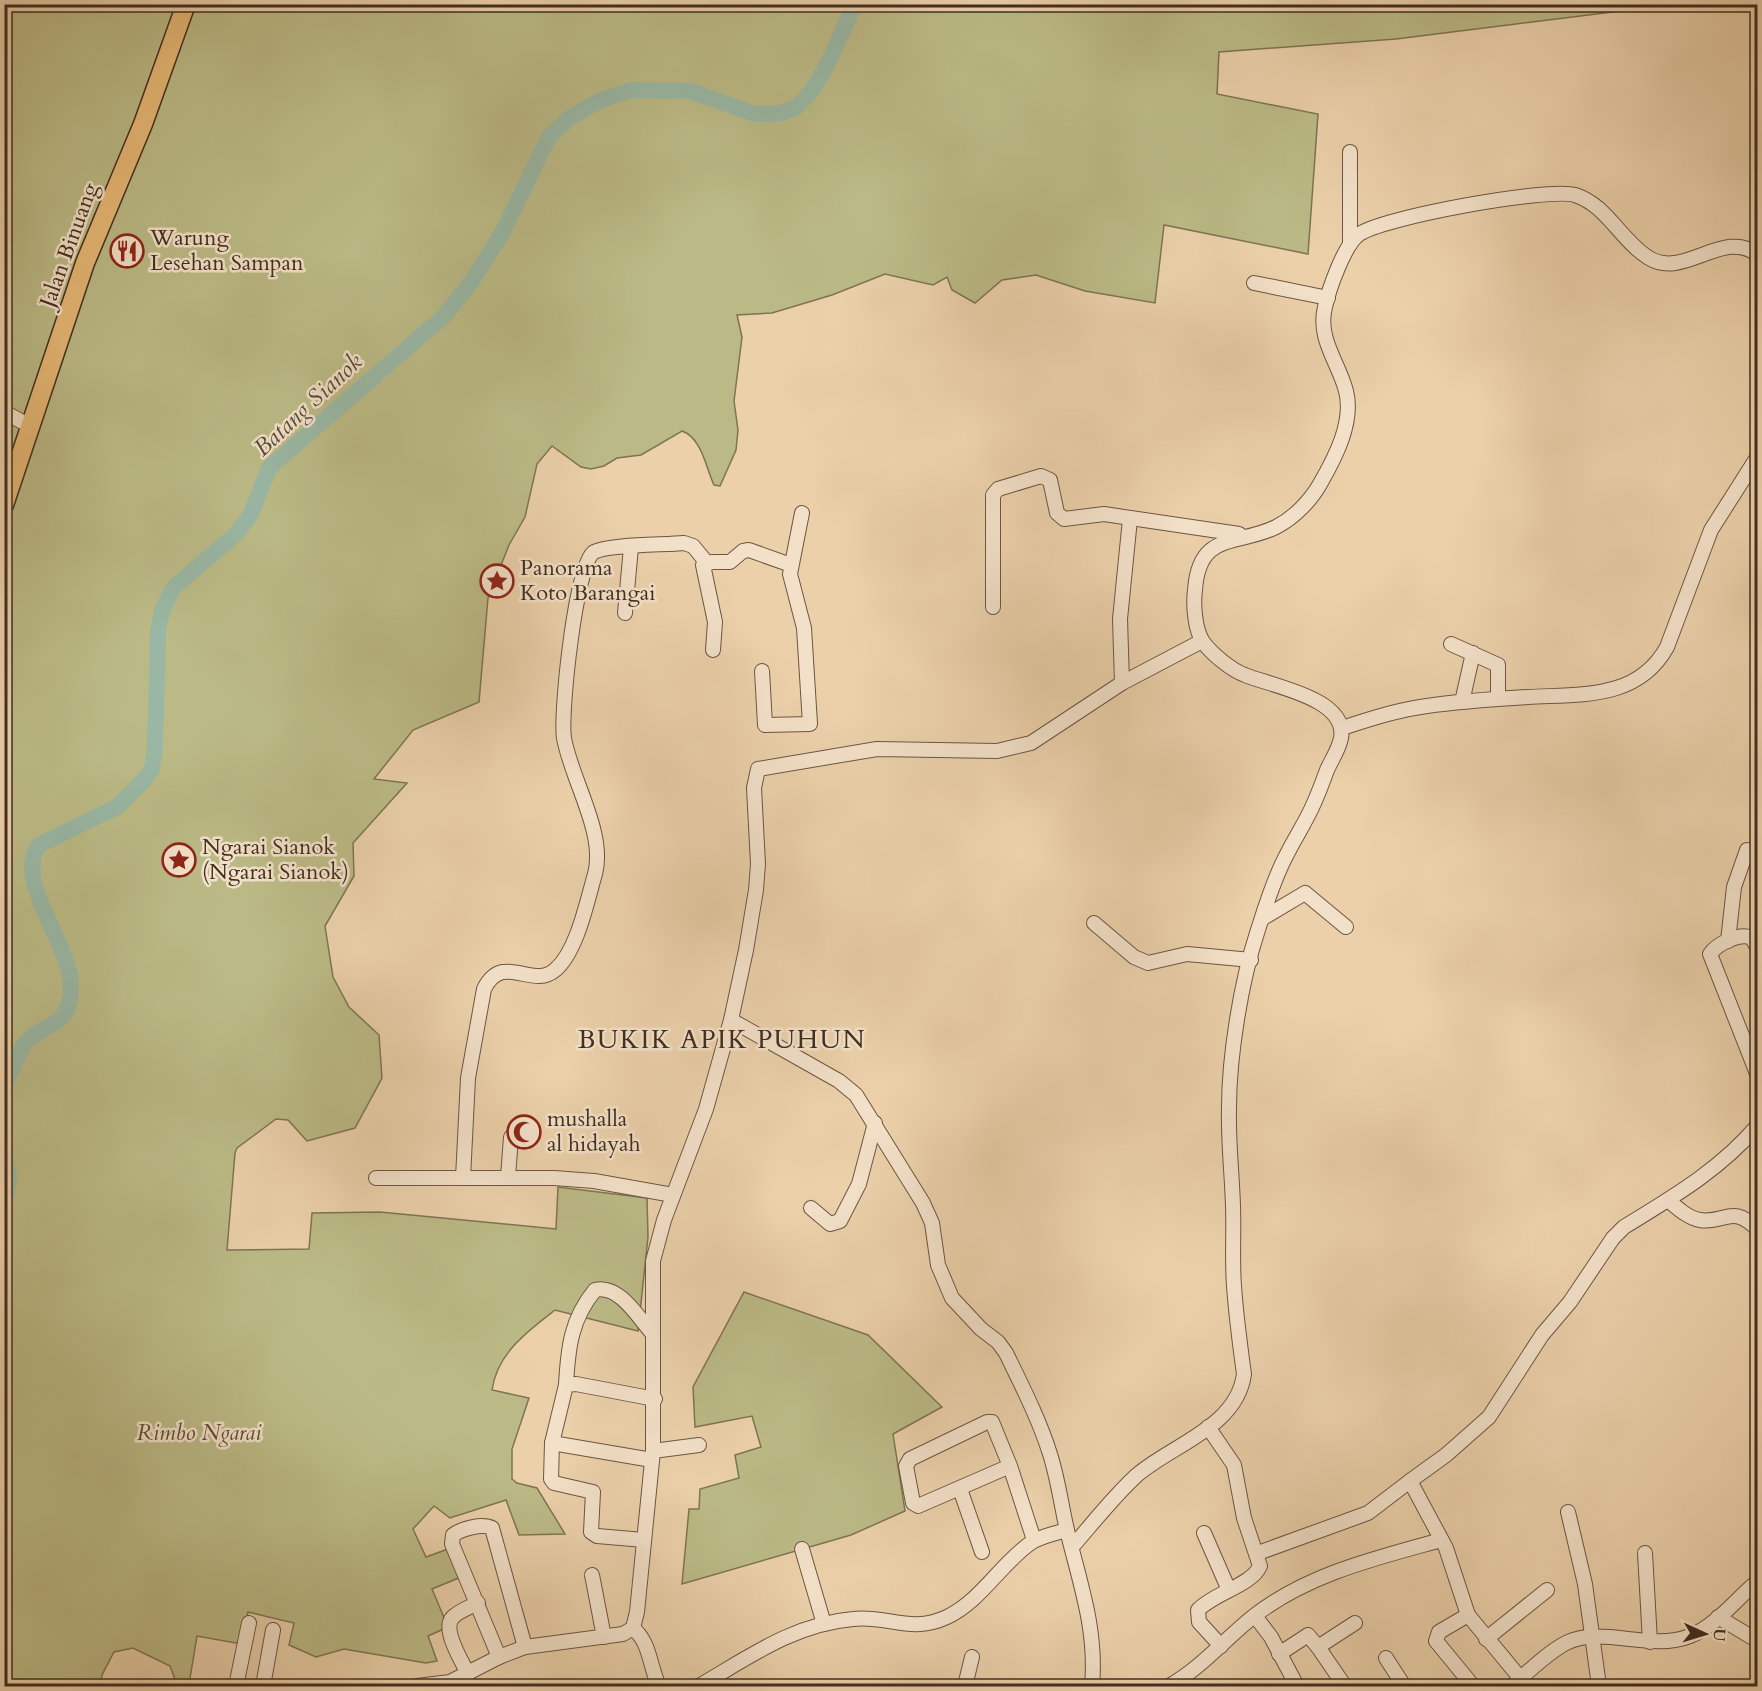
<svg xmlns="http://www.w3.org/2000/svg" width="1762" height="1691" font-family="Cardo,serif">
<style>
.green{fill:#bbba86;stroke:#7e7453;stroke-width:1.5}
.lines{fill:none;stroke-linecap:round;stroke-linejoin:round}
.river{stroke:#99b7a4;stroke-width:16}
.minor-casing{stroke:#6c5642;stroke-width:16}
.major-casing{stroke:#412e20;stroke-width:21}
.minor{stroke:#f2e0c8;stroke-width:14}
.major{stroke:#e6b875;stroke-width:18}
.labels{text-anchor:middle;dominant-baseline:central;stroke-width:5;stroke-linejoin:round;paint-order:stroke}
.poi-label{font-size:22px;fill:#412e20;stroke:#f2e0c8;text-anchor:start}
.street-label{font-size:22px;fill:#412e20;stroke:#f2e0c8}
.park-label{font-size:22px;font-style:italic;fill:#594a34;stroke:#f2e0c8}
.water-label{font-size:24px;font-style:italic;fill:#53493a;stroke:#f2e0c8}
.quarter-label{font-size:26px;letter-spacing:1.5px;fill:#412e20;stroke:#f2e0c8}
</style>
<rect width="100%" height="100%" fill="#ebd0aa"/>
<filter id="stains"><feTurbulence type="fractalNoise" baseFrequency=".00333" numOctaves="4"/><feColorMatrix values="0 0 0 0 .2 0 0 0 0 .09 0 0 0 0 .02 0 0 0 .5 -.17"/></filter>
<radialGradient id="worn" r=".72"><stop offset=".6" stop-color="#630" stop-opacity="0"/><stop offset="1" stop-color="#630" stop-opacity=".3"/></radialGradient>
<g class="green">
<path d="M5,5H1669L1396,39L1219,52L1217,94L1318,114L1308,254L1164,225L1155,303L1085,291L1036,275L1002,280L975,303L952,290L947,277L933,285L885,274L832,295L772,313L737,315L742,337L734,401L738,430L736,450L720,486L714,485C706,468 702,438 682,431L641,455L617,458L604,466L591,469L581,467L552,446L537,464L525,517L509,545L488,598L479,702L413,730L374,779L407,783L353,843L354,876L325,926L333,977L349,1007L379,1035L382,1078L355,1128L307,1141L288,1120L276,1119L237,1148L235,1153L227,1250L309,1249L312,1213L380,1212L556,1229L558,1187L647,1198L648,1237L638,1331L555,1310C528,1331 497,1353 492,1390L529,1398L512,1449V1479L517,1483L537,1488L565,1534L519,1535L506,1500L450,1518L434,1506L413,1529L426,1557L448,1549L461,1577L432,1589L448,1627L428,1636L437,1661L426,1663L344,1649L316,1657L289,1645L294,1623L248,1612L241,1644L197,1636L189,1684L176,1682L170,1666L133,1648L114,1652L102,1675L100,1686H5Z"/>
<polygon points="744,1292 868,1335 942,1407 893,1434 905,1511 851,1535 682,1584 689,1509 699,1509 700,1489 739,1478 735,1455 761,1447 752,1416 695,1427 693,1387"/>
</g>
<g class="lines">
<g class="river">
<path d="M4,1087C10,1074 16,1057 24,1045C42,1020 72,1032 71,984C70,944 13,880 39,845L117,807L144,780L152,769L155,747L158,632L162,611L173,588L236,534L251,514L269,468L444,316L472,281L502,233L549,137L569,118L601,100L632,90L690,91L755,114H778L797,107L812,90L826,67L855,4"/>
<polyline points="4,1157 9,1176 4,1208"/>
</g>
<defs>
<g id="minor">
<polyline points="1350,244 1350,152"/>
<polyline points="1254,283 1328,298"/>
<polyline points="4,412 30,426"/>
<polyline points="993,607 993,495 998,489 1041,476 1050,480 1057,513 1064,519 1104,514 1239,534"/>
<polyline points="625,613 631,547"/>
<polyline points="1451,644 1498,665 1498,699"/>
<polyline points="713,650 715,622 703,565 712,562 730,562 743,551 749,550 791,565"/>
<polyline points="762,671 765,725 810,724 804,628 790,574 802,513"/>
<polyline points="1122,683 1120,619 1130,519"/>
<polyline points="1462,702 1473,653"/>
<path d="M1342,728C1370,719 1397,710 1427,706C1460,701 1494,699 1528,697C1580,694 1638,700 1667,647L1711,530L1758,456"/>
<polyline points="1263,918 1305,893 1346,927"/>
<polyline points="1094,923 1134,957 1148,963 1187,954 1251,960"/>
<polyline points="1728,941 1734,887 1747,850"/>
<path d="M1758,949L1752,938C1740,932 1717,944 1710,954L1758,1076"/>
<path d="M731,1020L839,1081L856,1095L923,1203L932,1223L938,1265L952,1298L981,1329L998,1342L1006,1353C1022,1386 1039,1419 1050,1454C1058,1479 1061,1504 1067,1530C1080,1584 1097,1629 1092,1686"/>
<polyline points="508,1177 511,1137"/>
<polyline points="376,1178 554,1178 594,1181 673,1195"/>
<path d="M463,1178L468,1078L484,989C503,951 532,990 555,970C577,952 587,901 595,874C606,833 571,779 564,738C560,714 576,562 594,552C609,544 665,545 684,543L693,546L707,563"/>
<path d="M1668,1200C1677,1208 1688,1218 1700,1220C1725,1224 1732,1203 1758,1230"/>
<polyline points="811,1208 830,1224 840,1221 859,1184 875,1123"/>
<path d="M566,1385C568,1348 571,1319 595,1290C619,1284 638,1317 652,1333"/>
<path d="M1208,1427L1234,1465L1244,1518L1260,1566C1252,1585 1214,1593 1198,1610L1199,1622L1221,1646"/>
<polyline points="552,1443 652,1460"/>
<polyline points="653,1451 699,1445"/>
<polyline points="1010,1466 918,1506 913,1503 906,1466 910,1459 987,1422 992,1422 1010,1466 1034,1540"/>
<polyline points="960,1489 982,1552"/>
<polyline points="1568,1512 1585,1584 1599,1686"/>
<polyline points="1204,1533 1228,1588"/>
<polyline points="644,1540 597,1536 591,1532 593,1492 554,1483 551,1479 552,1443 566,1385 576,1384 655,1399"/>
<path d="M1072,1547C1093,1523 1113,1497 1137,1475C1173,1444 1237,1427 1244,1374C1240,1345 1236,1315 1234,1286C1232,1260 1234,1232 1233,1206C1232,1173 1228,1141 1229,1108C1229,1056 1241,982 1257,933C1265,908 1273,881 1285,858C1294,839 1306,822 1314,803C1319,792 1323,781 1327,770C1332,759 1339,749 1341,738C1348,698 1271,686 1245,675C1231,670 1212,654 1203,642C1195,630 1193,605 1195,590C1199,531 1237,546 1276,527C1294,518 1311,500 1320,484C1335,458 1354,422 1346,391C1339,363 1317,339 1325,307C1329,289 1344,246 1358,235C1378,218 1549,187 1575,195C1607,205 1621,241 1649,258C1684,280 1724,227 1758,255"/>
<polyline points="802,1549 824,1624"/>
<polyline points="1258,1553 1368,1513 1410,1481"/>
<polyline points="1645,1553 1650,1642"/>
<polyline points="592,1575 604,1637"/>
<polyline points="1468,1615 1439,1632 1436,1641 1473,1686"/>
<polyline points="1255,1616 1271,1637 1297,1686"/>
<polyline points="1718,1617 1758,1641"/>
<path d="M633,1628C651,1644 649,1665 659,1686"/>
<polyline points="1486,1639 1547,1590"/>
<polyline points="1318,1647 1342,1682"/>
<polyline points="1279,1654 1308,1635 1318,1647 1355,1623"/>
<path d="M499,1657L452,1544L453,1535C461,1529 482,1523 492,1528L525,1647"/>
<polyline points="1386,1658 1404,1686"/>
<path d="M468,1674C462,1661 441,1629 453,1617C459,1611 470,1607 478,1603"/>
<path d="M1521,1679L1468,1615L1446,1548L1410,1481L1446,1455L1489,1417L1542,1335L1570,1302L1613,1238L1624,1227C1673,1197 1721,1169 1758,1125"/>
<polyline points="236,1686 249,1623"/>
<polyline points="263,1686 273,1630"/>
<polyline points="417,1686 450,1682 499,1657 525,1647 623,1634 633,1628 637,1612 653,1451 653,1261 664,1220 706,1109 731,1020 746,950 756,890 758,864 754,788 758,769 877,749 997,751 1031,743 1122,683 1202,641"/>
<path d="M699,1686C749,1657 794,1624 853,1619C888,1615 911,1634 947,1617C982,1600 1001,1563 1032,1542C1042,1536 1056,1533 1067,1530"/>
<polyline points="965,1686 972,1657"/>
<path d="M1169,1686C1201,1668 1225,1639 1254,1616C1308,1574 1376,1558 1441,1540"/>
<path d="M1512,1686C1528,1672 1547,1653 1566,1643C1602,1625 1650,1652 1690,1636C1716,1626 1736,1599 1758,1581"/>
</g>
<polyline id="major" points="4,505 85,263 143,124 186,4"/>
</defs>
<use href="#minor" class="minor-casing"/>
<use href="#major" class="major-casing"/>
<use href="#minor" class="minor"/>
<use href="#major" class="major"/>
</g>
<defs>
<symbol id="restaurant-ring" viewBox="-11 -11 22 22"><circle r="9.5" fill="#f2e0c8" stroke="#8f2418" stroke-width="1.5"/><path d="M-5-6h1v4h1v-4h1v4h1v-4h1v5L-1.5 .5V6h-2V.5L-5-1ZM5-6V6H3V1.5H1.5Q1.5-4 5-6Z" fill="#8f2418"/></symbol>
<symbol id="sight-ring" viewBox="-11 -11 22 22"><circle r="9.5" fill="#f2e0c8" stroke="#8f2418" stroke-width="1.5"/><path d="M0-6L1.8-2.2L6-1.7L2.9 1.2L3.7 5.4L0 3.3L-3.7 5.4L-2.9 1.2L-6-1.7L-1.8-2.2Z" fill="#8f2418"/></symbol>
<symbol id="mosque-ring" viewBox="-11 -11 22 22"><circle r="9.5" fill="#f2e0c8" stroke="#8f2418" stroke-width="1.5"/><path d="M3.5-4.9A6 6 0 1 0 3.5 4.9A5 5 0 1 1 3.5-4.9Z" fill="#8f2418"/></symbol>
</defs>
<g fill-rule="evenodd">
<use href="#restaurant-ring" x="108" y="232" width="38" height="38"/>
<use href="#sight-ring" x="478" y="562" width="38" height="38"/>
<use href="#sight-ring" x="160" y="841" width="38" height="38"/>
<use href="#mosque-ring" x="505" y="1113" width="38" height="38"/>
</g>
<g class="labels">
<g class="poi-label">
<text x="150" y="238">Warung<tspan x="150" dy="25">Lesehan Sampan</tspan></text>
<text x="520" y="568">Panorama<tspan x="520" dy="25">Koto Barangai</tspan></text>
<text x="202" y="847">Ngarai Sianok<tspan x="202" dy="25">(Ngarai Sianok)</tspan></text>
<text x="547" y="1119">mushalla<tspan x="547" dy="25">al hidayah</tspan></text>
</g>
<g class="street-label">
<text transform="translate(69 245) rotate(-70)">Jalan Binuang</text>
</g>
<g class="park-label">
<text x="199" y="1433">Rimbo Ngarai</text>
</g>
<g class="water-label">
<text transform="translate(308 405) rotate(-43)">Batang Sianok</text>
</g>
<g class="quarter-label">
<text x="722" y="1039">BUKIK APIK PUHUN</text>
</g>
</g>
<rect width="1762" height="1691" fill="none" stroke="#ebd0aa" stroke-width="24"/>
<rect x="6" y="6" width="1750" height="1679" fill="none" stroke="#412e20" stroke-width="3"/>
<rect x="12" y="12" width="1738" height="1667" fill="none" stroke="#412e20" stroke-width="1.5"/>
<g transform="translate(1705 1634) rotate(94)" stroke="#f2e0c8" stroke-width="4.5" paint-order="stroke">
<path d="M0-4.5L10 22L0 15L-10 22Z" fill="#412e20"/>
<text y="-9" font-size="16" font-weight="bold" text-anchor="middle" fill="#412e20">U</text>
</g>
<rect width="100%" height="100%" filter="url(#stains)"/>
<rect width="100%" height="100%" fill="url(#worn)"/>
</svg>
